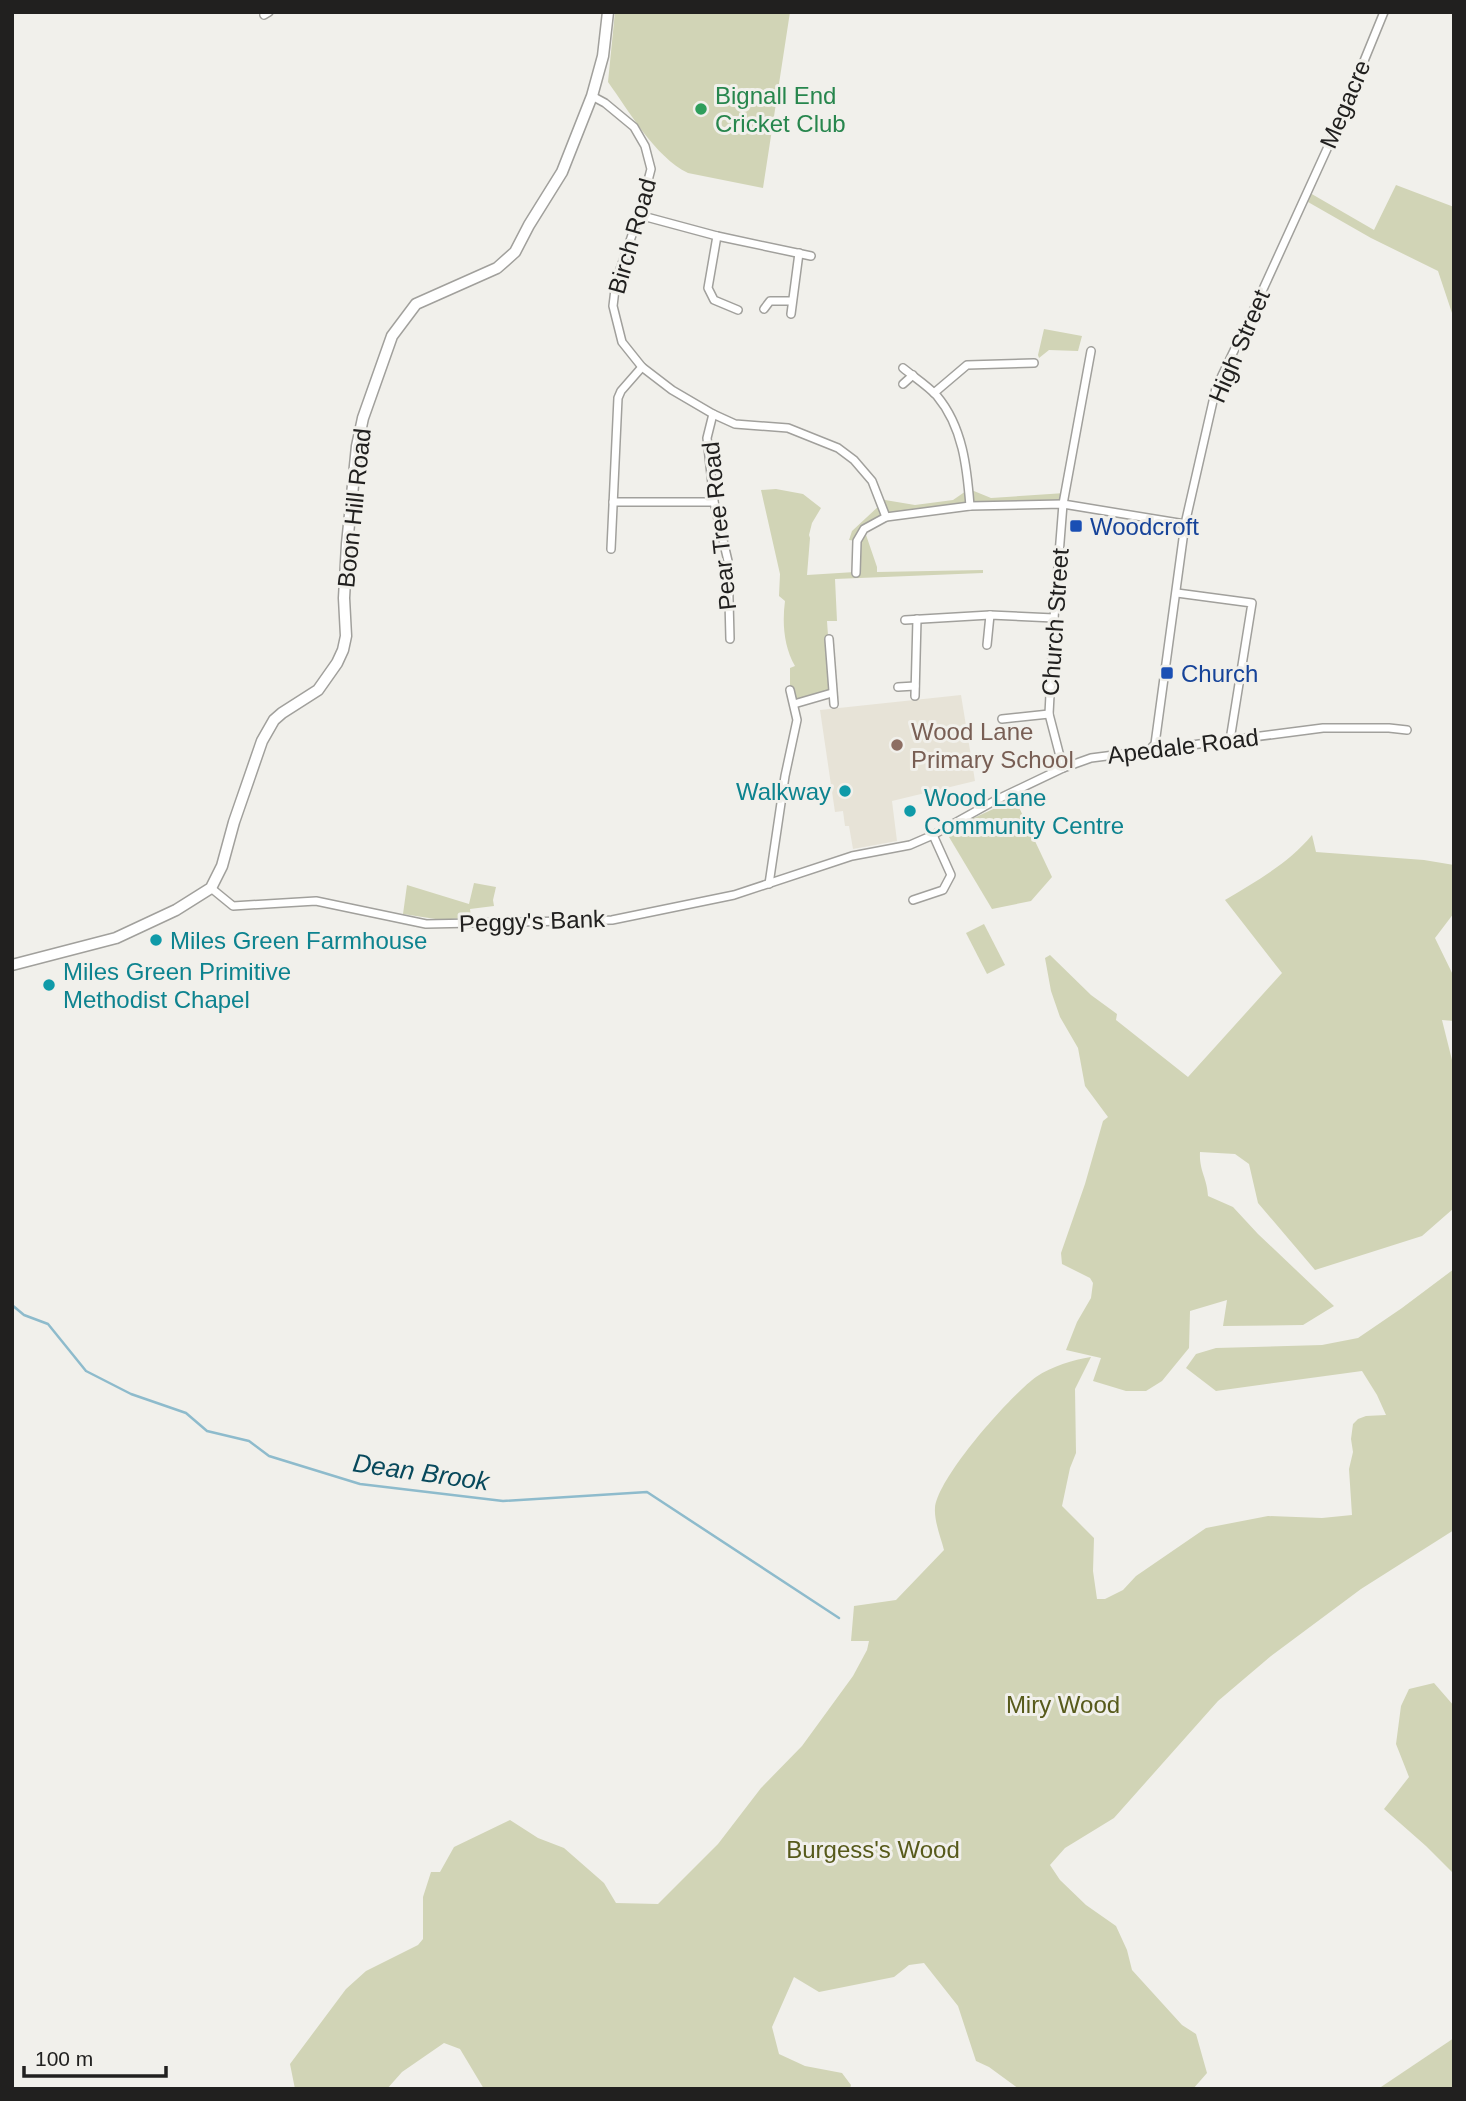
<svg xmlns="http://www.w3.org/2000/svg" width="1466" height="2101" font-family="Arial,sans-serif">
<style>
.built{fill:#e7e3d7}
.green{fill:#d1d4b6}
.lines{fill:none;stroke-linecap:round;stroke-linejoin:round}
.stream{stroke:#8ebbcc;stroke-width:2.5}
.minor-casing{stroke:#a1a09c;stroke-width:10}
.tertiary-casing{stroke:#a1a09c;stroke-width:13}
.minor{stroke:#fff;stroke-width:7}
.tertiary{stroke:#fff;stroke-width:10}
.leisure-dot{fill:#2e9e5b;stroke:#f1f0eb;stroke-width:2.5}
.transit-dot{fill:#1a4fb4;stroke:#f1f0eb;stroke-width:2.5}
.education-dot{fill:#8d6e63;stroke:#f1f0eb;stroke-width:2.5}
.culture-dot{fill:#0f9aa8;stroke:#f1f0eb;stroke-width:2.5}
.labels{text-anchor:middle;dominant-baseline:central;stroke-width:6;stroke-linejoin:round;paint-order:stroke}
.leisure-label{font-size:24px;fill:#27864d;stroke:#f1f0eb;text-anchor:start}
.street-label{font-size:24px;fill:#21201f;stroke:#f1f0eb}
.transit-label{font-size:24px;fill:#164399;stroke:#f1f0eb;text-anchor:start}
.education-label{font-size:24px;fill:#785e54;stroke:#f1f0eb;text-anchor:start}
.culture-label{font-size:24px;fill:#0d838f;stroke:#f1f0eb;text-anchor:start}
.park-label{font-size:24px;fill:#575a1b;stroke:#f1f0eb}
.water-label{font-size:26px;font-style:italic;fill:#08495c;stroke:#f1f0eb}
</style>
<rect width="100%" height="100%" fill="#f1f0eb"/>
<polygon class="built" points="961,695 975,781 892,801 897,841 853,849 849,826 845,826 843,811 835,812 820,710"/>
<g class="green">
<path d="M615,12H790L763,188L688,173C655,157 629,111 608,82Z"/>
<polygon points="1396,185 1454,207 1454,319 1438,271 1371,238 1308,202 1310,193 1374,230"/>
<polygon points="1044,329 1082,336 1078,351 1049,350 1039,358 1038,355"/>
<path d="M776,489L803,494L821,508L812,523L809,535L810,538L807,575L855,572L857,541L849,540L852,531L881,504L879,499L915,505L953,500L969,489L991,498L1065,493L1063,504L970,506L886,517L864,529L877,567V572L983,570V573L835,579L837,621H827L832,693L794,704L790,690V668L795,666C784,647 782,623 785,601L779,596L780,574L761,490Z"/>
<polygon points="1015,799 1052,877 1031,901 992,909 949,837 952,828"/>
<path d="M1312,835L1316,852L1424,860L1454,865V913L1435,938L1454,977V1021L1442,1020L1454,1068V1208L1422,1236L1315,1270L1258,1203L1249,1164L1235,1154L1200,1152C1199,1171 1207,1177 1208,1196L1233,1207L1258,1234L1334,1306L1303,1325L1223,1326L1227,1300L1190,1311L1189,1348L1162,1381L1146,1391H1126L1093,1381L1101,1358L1066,1350L1077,1322L1091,1298L1093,1283L1090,1278L1062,1264L1061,1253L1085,1184L1103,1121L1108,1117L1085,1086L1078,1048L1060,1017L1051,991L1045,958L1050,955L1091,995L1117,1014L1116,1020L1188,1077L1282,973L1225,900C1256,881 1288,864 1312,835Z"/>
<polygon points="474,883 496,887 493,900 494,906 470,909 471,917 442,920 403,914 407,885 469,904"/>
<polygon points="984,924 1005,965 987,974 966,933"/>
<path d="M1454,1269V1530L1361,1589L1271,1656L1218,1701L1114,1818L1065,1848L1050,1865L1060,1880L1086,1905L1116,1926L1127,1950L1132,1970L1182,2025L1196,2034L1207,2073L1193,2089H1019L989,2067L976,2061L958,2006L924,1963L909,1965L894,1977L819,1992L794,1977L772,2027L779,2054L805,2066L842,2073L851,2085L850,2089H484L460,2049L444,2043L402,2072L387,2089H295L290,2064L346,1989L366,1971L418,1945L423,1939V1897L431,1872H440L454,1847L510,1820L538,1838L564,1848L604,1883L616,1903L658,1904L718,1844L761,1788L802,1746L853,1676L867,1650L869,1641H851L854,1606L896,1600L944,1550C941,1538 934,1521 935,1508C938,1477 1010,1396 1036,1377C1052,1366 1073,1360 1091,1357L1075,1389L1076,1453L1070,1468L1062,1506L1094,1538L1093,1571L1097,1599H1105L1123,1590L1136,1576L1206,1528L1268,1516L1322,1518L1352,1515L1349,1469L1353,1452L1351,1439L1353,1424L1358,1419L1366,1416L1386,1415L1377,1395L1362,1371L1216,1391L1186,1368L1196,1354L1216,1348L1322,1345L1358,1338L1402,1308Z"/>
<polygon points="1434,1683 1454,1706 1454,1874 1426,1846 1384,1809 1409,1777 1396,1744 1401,1706 1409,1689"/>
<polygon points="1454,2038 1454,2089 1378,2089"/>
</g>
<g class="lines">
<polyline class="stream" points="12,1305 24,1315 48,1324 86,1371 131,1394 186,1413 207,1431 249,1441 269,1456 360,1484 503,1501 647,1492 839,1618"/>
<defs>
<g id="minor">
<polyline points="264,15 269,12"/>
<polyline points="592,96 605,103 634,127 645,146 651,169 639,215 616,281 613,306 622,342 642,367 672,390 713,414 735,424 788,428 838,448 854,460 872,481 886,517"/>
<polyline points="639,215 717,236 811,256"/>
<polyline points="717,236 708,288 714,300 738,310"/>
<polyline points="764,309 770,301 792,301"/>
<polyline points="791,314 799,253"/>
<path d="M903,368C914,377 928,386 937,396C963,427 967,468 970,506"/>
<polyline points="903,384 913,375"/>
<polyline points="934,393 967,365 1034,363"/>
<polyline points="713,414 707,438 714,502 728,561 730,639"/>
<polyline points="613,502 714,502"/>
<polyline points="611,549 618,398 621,391 642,367"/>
<polyline points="856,573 857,541 864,529 886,517 970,506 1063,504 1185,524"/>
<polyline points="1177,593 1252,603 1230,740"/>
<polyline points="905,620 990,615 1054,618"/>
<polyline points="829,639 834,704"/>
<polyline points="987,645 990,615"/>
<polyline points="898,687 915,686"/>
<polyline points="915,696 917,619"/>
<polyline points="794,704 832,693"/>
<polyline points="1002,719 1049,714"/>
<polyline points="1149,750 1155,744 1185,524 1216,388 1254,309 1337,127 1384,12"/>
<polyline points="1063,768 1049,714 1054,618 1063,504 1091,351"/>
<polyline points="769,884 785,776 797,720 790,690"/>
<polyline points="211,888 233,906 316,901 426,924 612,920 734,895 852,856 910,845 933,835 996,800 1063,768 1091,758 1323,728 1389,728 1407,730"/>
<polyline points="913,900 943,890 951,875 933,835"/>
</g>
<polyline id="tertiary" points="12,965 116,938 176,910 211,888 222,866 234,822 262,741 274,720 282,713 318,690 337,663 343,650 346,636 344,598 347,544 357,446 363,418 392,336 416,304 497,268 515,252 529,225 562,172 592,96 603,56 608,12"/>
</defs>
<use href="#minor" class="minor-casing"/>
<use href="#tertiary" class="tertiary-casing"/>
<use href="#minor" class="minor"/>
<use href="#tertiary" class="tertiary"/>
</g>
<circle class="leisure-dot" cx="701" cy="109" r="7"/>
<g class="transit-dot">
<rect x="1069" y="519" width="14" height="14" rx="3.5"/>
<rect x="1160" y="666" width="14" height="14" rx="3.5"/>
</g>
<circle class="education-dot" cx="897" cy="745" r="7"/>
<g class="culture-dot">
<circle cx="845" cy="791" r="7"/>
<circle cx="910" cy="811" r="7"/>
<circle cx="156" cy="940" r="7"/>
<circle cx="49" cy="985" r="7"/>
</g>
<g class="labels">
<g class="leisure-label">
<text x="715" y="95">Bignall End<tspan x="715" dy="28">Cricket Club</tspan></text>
</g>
<g class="street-label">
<text transform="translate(1345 104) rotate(-67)">Megacre</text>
<text transform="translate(632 236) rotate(-74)">Birch Road</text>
<text transform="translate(1239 346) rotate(-67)">High Street</text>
<text transform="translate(354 508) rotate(-84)">Boon Hill Road</text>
<text transform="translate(719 526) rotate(-96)">Pear Tree Road</text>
<text transform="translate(1055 622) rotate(-86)">Church Street</text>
<text transform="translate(1183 746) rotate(-7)">Apedale Road</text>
<text transform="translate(532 921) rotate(-2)">Peggy's Bank</text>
</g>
<g class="transit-label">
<text x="1090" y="526">Woodcroft</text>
<text x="1181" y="673">Church</text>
</g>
<g class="education-label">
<text x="911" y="731">Wood Lane<tspan x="911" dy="28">Primary School</tspan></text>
</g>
<g class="culture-label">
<text x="831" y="791" text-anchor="end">Walkway</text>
<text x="924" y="797">Wood Lane<tspan x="924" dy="28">Community Centre</tspan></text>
<text x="170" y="940">Miles Green Farmhouse</text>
<text x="63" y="971">Miles Green Primitive<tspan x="63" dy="28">Methodist Chapel</tspan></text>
</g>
<g class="park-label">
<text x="1063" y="1704">Miry Wood</text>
<text x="873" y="1849">Burgess's Wood</text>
</g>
<g class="water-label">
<text transform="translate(421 1472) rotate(8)">Dean Brook</text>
</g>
</g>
<rect width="1466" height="2101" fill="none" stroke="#21201f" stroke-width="28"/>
<path d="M24 2066v10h142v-10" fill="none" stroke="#21201f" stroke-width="3.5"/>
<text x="35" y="2066" font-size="21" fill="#21201f" stroke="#f1f0eb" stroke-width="5" paint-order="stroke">100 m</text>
</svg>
